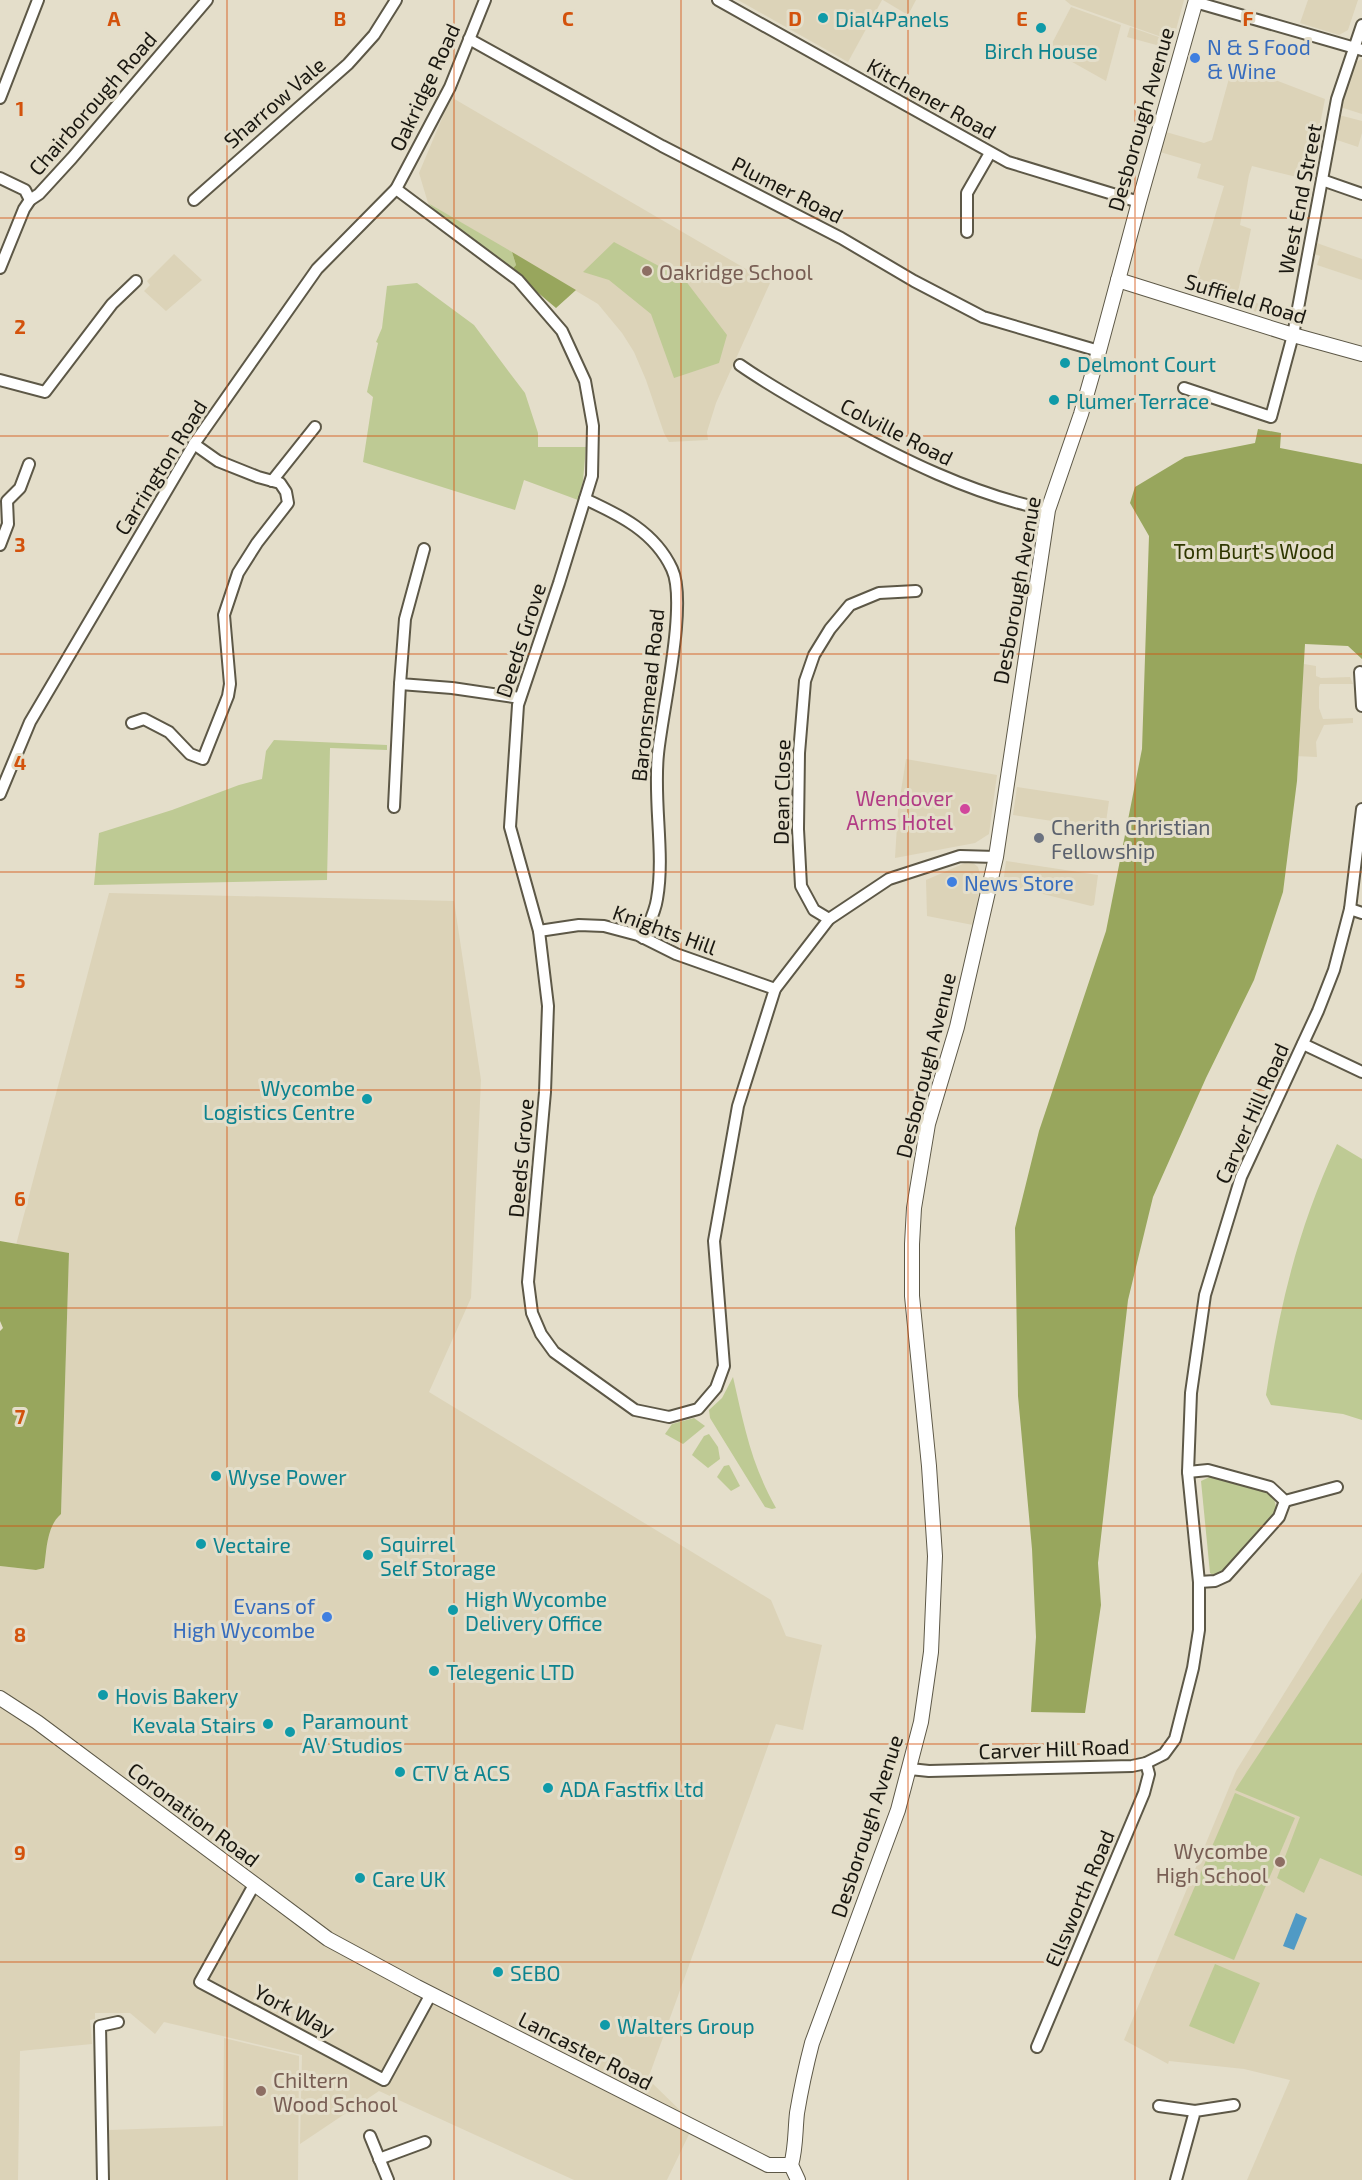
<svg xmlns="http://www.w3.org/2000/svg" width="1362" height="2180" font-family="'Exo 2',sans-serif">
<style>
.built{fill:#dcd3b8}
.green{fill:#beca94}
.forest{fill:#98a65d}
.water{fill:#509ac5}
.lines{fill:none;stroke-linecap:round;stroke-linejoin:round}
.minor-casing{stroke:#5d5847;stroke-width:14}
.tertiary-casing{stroke:#5d5847;stroke-width:16}
.minor{stroke:#fff;stroke-width:10}
.tertiary{stroke:#fff;stroke-width:14}
.grid{fill:none;stroke:#d3520c;stroke-width:1.5;stroke-opacity:0.55}
.culture-dot{fill:#0f9aa8;stroke:#e4deca;stroke-width:2}
.shop-dot{fill:#3f7fe0;stroke:#e4deca;stroke-width:2}
.education-dot{fill:#8d6e63;stroke:#e4deca;stroke-width:2}
.hotel-dot{fill:#d1479c;stroke:#e4deca;stroke-width:2}
.worship-dot{fill:#6b7280;stroke:#e4deca;stroke-width:2}
.labels{text-anchor:middle;dominant-baseline:central;stroke-width:6;stroke-linejoin:round;paint-order:stroke}
.culture-label{font-size:21px;fill:#0d838f;stroke:#e4deca;text-anchor:start}
.shop-label{font-size:21px;fill:#366cbe;stroke:#e4deca;text-anchor:start}
.street-label{font-size:21px;fill:#191710;stroke:#e4deca}
.education-label{font-size:21px;fill:#785e54;stroke:#e4deca;text-anchor:start}
.park-label{font-size:21px;fill:#2f3700;stroke:#e4deca}
.hotel-label{font-size:21px;fill:#b23c85;stroke:#e4deca;text-anchor:end}
.worship-label{font-size:21px;fill:#5b616d;stroke:#e4deca;text-anchor:start}
.grid-label{font-size:20px;text-anchor:middle;font-weight:bold;fill:#d3520c;stroke:#e4deca;stroke-width:6;stroke-linejoin:round;paint-order:stroke}
</style>
<rect width="100%" height="100%" fill="#e4deca"/>
<g class="built">
<polygon points="738,0 882,0 848,62"/>
<polygon points="883,0 916,0 908,15"/>
<polygon points="1065,0 1184,0 1173,41 1071,5"/>
<polygon points="1308,0 1358,0 1348,30 1339,35 1300,23"/>
<polygon points="1071,7 1121,25 1106,81 1049,49"/>
<polygon points="1130,27 1173,42 1171,49 1127,37"/>
<polygon points="1362,59 1362,114 1340,107 1352,64"/>
<polygon points="1233,64 1325,99 1309,180 1252,166 1249,175 1240,225 1251,229 1237,297 1283,311 1279,319 1192,292 1224,186 1197,178 1201,164 1160,152 1166,132 1204,143 1212,140"/>
<polygon points="451,97 770,283 716,403 707,432 708,440 669,442 664,433 646,380 634,352 622,333 598,304 428,203 419,173"/>
<polygon points="1339,115 1362,121 1362,133 1358,147 1334,139"/>
<polygon points="1314,242 1362,259 1362,280 1317,265 1320,256 1311,253"/>
<polygon points="174,254 202,280 166,311 144,291 150,285 147,281"/>
<polygon points="1304,664 1316,666 1316,676 1321,678 1350,677 1353,684 1320,684 1319,687 1319,708 1323,719 1353,718 1353,723 1324,725 1316,742 1317,757 1294,756"/>
<polygon points="906,759 997,775 989,834 975,843 895,858 898,810"/>
<polygon points="1017,787 1109,801 1105,829 1013,815"/>
<polygon points="1006,861 1098,875 1094,905 1091,906 1003,884"/>
<polygon points="965,863 973,863 978,867 980,874 980,887 973,925 927,916 926,880"/>
<polygon points="109,893 454,901 481,1080 471,1298 429,1392 771,1600 786,1636 822,1645 803,1730 776,1724 648,2079 694,2124 667,2180 574,2180 379,2091 300,2144 302,2055 164,2022 155,2034 130,2013 95,2013 95,2019 90,2020 92,2044 20,2051 18,2180 0,2180 0,1566 36,1570 44,1568 49,1531 54,1520 61,1514 69,1254 16,1245"/>
<polygon points="1362,1572 1362,2180 1247,2180 1290,2080 1244,2069 1169,2061 1168,2064 1124,2040 1236,1771 1329,1621"/>
<polygon points="224,2038 299,2056 298,2180 110,2180 109,2130 223,2126"/>
</g>
<g class="green">
<polygon points="428,203 512,252 516,265 511,270 450,226"/>
<polygon points="614,242 685,280 727,335 719,363 674,378 651,314 609,280 583,272"/>
<polygon points="417,283 474,325 509,372 525,393 538,433 538,447 586,447 583,481 578,500 524,480 515,510 363,462 373,397 367,392 378,343 376,342 382,328 387,286"/>
<polygon points="274,740 387,745 387,750 330,748 327,880 94,885 99,833 172,810 239,785 262,779 266,751"/>
<path d="M1337,1144L1362,1159V1420L1343,1414L1271,1405L1266,1395C1280,1304 1298,1228 1337,1144Z"/>
<path d="M733,1377C744,1425 751,1464 776,1508L772,1509L765,1507L710,1418L709,1410L722,1398Z"/>
<polygon points="694,1418 705,1426 683,1444 665,1434 672,1424"/>
<polygon points="709,1434 718,1447 720,1459 708,1468 692,1455 704,1436"/>
<polygon points="729,1465 740,1486 731,1491 717,1477 724,1466"/>
<polygon points="1214,1475 1267,1489 1273,1494 1277,1511 1224,1572 1213,1575 1210,1573 1201,1481"/>
<polygon points="1362,1598 1362,1876 1320,1858 1304,1893 1277,1878 1300,1817 1235,1790"/>
<polygon points="1235,1793 1295,1818 1234,1960 1174,1935"/>
<polygon points="1215,1964 1260,1983 1234,2044 1189,2026"/>
</g>
<g class="forest">
<polygon points="512,252 576,290 556,308 511,270 516,265"/>
<polygon points="1258,429 1281,433 1280,448 1362,464 1362,659 1348,646 1305,644 1297,781 1283,892 1254,980 1206,1078 1153,1197 1128,1300 1098,1563 1101,1605 1085,1713 1031,1712 1036,1637 1032,1549 1018,1396 1015,1228 1039,1131 1106,931 1142,749 1149,536 1130,503 1135,487 1185,457 1255,443"/>
<path d="M0,1241L69,1253L61,1514C46,1527 47,1550 44,1568L36,1570L0,1566V1331L3,1328L0,1321Z"/>
</g>
<polygon class="water" points="1296,1913 1307,1918 1294,1950 1283,1946"/>
<g class="lines">
<defs>
<g id="minor">
<polyline points="718,0 1008,162 1139,202"/>
<polyline points="1195,2 1362,50"/>
<polyline points="469,39 662,146 841,238 914,281 983,317 1099,351"/>
<polyline points="0,98 38,0"/>
<polyline points="0,178 25,190 30,200"/>
<polyline points="1322,180 1362,194"/>
<polyline points="396,189 518,280 562,331 585,381 593,426 592,476 559,583 518,705 510,827 539,931 548,1006 545,1092 528,1282 532,1313 541,1334 554,1352 635,1410 669,1417 698,1409 716,1388 724,1366 714,1241 738,1106 775,989 829,919 889,879 960,856 996,857"/>
<polyline points="194,200 348,64 374,35 396,0"/>
<polyline points="967,232 967,193 990,153"/>
<polyline points="0,268 24,209 30,200 39,194 72,158 207,0"/>
<path d="M740,365C770,386 801,403 833,421C901,459 971,494 1048,510"/>
<polyline points="0,380 45,392 112,304 136,281"/>
<polyline points="1184,388 1271,417 1293,335 1337,99 1362,25"/>
<polyline points="272,481 315,427"/>
<path d="M585,499C620,515 655,532 672,569C688,603 662,712 658,754C653,801 665,854 657,899C655,913 648,925 643,938"/>
<polyline points="0,545 8,524 7,501 20,488 29,464"/>
<polyline points="424,549 405,619 400,684 452,688 520,698"/>
<polyline points="1360,672 1362,706"/>
<polyline points="132,723 144,719 169,732 190,754 203,759 228,696 230,684 224,615 238,573 257,543 288,503 286,492 280,483 258,477 218,461 194,444"/>
<polyline points="0,794 30,722 194,444 317,269 396,189 450,87 485,0"/>
<polyline points="394,807 400,684"/>
<polyline points="1350,909 1362,913"/>
<polyline points="829,919 814,910 801,886 798,829 799,753 805,681 814,655 830,629 850,605 879,593 916,591"/>
<polyline points="539,931 579,925 604,926 638,935 676,954 775,989"/>
<polyline points="1303,1044 1362,1072"/>
<polyline points="1188,1472 1208,1470 1270,1487 1285,1501 1337,1487"/>
<polyline points="1199,1582 1215,1581 1226,1576 1279,1517 1285,1501"/>
<polyline points="910,1769 929,1771 1132,1766 1146,1763 1164,1754 1175,1739 1193,1668 1199,1630 1199,1582 1188,1472 1191,1393 1205,1295 1241,1177 1318,1011 1334,970 1350,909 1362,809"/>
<polyline points="254,1885 200,1982 384,2080 431,1994"/>
<polyline points="1037,2047 1144,1793 1149,1774 1146,1763"/>
<polyline points="1159,2106 1195,2111"/>
<polyline points="370,2136 388,2180"/>
<polyline points="379,2159 425,2142"/>
<polyline points="103,2180 100,2026 118,2022"/>
<polyline points="1176,2180 1195,2111 1234,2105"/>
</g>
<g id="tertiary">
<polyline points="1118,280 1293,335 1362,354"/>
<polyline points="0,1698 37,1722 328,1939 417,1987 768,2165 791,2165"/>
<path d="M798,2180L791,2165C796,2148 795,2131 797,2113C801,2089 806,2066 812,2043L898,1810L921,1722L931,1652L935,1556L929,1466L912,1296V1244L914,1208L928,1124L957,1027L996,857L1048,510L1081,414L1099,351L1139,202L1196,0"/>
</g>
</defs>
<use href="#minor" class="minor-casing"/>
<use href="#tertiary" class="tertiary-casing"/>
<use href="#minor" class="minor"/>
<use href="#tertiary" class="tertiary"/>
</g>
<path class="grid" d="M227,0V2180M454,0V2180M681,0V2180M908,0V2180M1135,0V2180M0,218H1362M0,436H1362M0,654H1362M0,872H1362M0,1090H1362M0,1308H1362M0,1526H1362M0,1744H1362M0,1962H1362"/>
<g class="culture-dot">
<circle cx="823" cy="18" r="6"/>
<circle cx="1041" cy="28" r="6"/>
<circle cx="1065" cy="363" r="6"/>
<circle cx="1054" cy="400" r="6"/>
<circle cx="367" cy="1099" r="6"/>
<circle cx="216" cy="1476" r="6"/>
<circle cx="201" cy="1544" r="6"/>
<circle cx="368" cy="1555" r="6"/>
<circle cx="453" cy="1610" r="6"/>
<circle cx="434" cy="1671" r="6"/>
<circle cx="103" cy="1695" r="6"/>
<circle cx="268" cy="1724" r="6"/>
<circle cx="290" cy="1732" r="6"/>
<circle cx="400" cy="1772" r="6"/>
<circle cx="548" cy="1788" r="6"/>
<circle cx="360" cy="1878" r="6"/>
<circle cx="498" cy="1972" r="6"/>
<circle cx="605" cy="2025" r="6"/>
</g>
<g class="shop-dot">
<circle cx="1195" cy="58" r="6"/>
<circle cx="952" cy="882" r="6"/>
<circle cx="327" cy="1617" r="6"/>
</g>
<g class="education-dot">
<circle cx="647" cy="271" r="6"/>
<circle cx="1280" cy="1862" r="6"/>
<circle cx="261" cy="2091" r="6"/>
</g>
<circle class="hotel-dot" cx="965" cy="809" r="6"/>
<circle class="worship-dot" cx="1039" cy="838" r="6"/>
<g class="labels">
<g class="culture-label">
<text x="835" y="18">Dial4Panels</text>
<text x="1041" y="50" text-anchor="middle">Birch House</text>
<text x="1077" y="363">Delmont Court</text>
<text x="1066" y="400">Plumer Terrace</text>
<text x="355" y="1087" text-anchor="end">Wycombe<tspan x="355" dy="24">Logistics Centre</tspan></text>
<text x="228" y="1476">Wyse Power</text>
<text x="380" y="1543">Squirrel<tspan x="380" dy="24">Self Storage</tspan></text>
<text x="213" y="1544">Vectaire</text>
<text x="465" y="1598">High Wycombe<tspan x="465" dy="24">Delivery Office</tspan></text>
<text x="446" y="1671">Telegenic LTD</text>
<text x="115" y="1695">Hovis Bakery</text>
<text x="302" y="1720">Paramount<tspan x="302" dy="24">AV Studios</tspan></text>
<text x="256" y="1724" text-anchor="end">Kevala Stairs</text>
<text x="412" y="1772">CTV &amp; ACS</text>
<text x="560" y="1788">ADA Fastfix Ltd</text>
<text x="372" y="1878">Care UK</text>
<text x="510" y="1972">SEBO</text>
<text x="617" y="2025">Walters Group</text>
</g>
<g class="shop-label">
<text x="1207" y="46">N &amp; S Food<tspan x="1207" dy="24">&amp; Wine</tspan></text>
<text x="964" y="882">News Store</text>
<text x="315" y="1605" text-anchor="end">Evans of<tspan x="315" dy="24">High Wycombe</tspan></text>
</g>
<g class="street-label">
<text transform="translate(424 87) rotate(-65)">Oakridge Road</text>
<text transform="translate(932 98) rotate(29)">Kitchener Road</text>
<text transform="translate(274 102) rotate(-41)">Sharrow Vale</text>
<text transform="translate(92 103) rotate(-49)">Chairborough Road</text>
<text transform="translate(1140 119) rotate(-74)">Desborough Avenue</text>
<text transform="translate(788 189) rotate(27)">Plumer Road</text>
<text transform="translate(1299 199) rotate(-79)">West End Street</text>
<text transform="translate(1246 298) rotate(17)">Suffield Road</text>
<text transform="translate(897 431) rotate(27)">Colville Road</text>
<text transform="translate(160 467) rotate(-58)">Carrington Road</text>
<text transform="translate(1016 590) rotate(-80)">Desborough Avenue</text>
<text transform="translate(520 640) rotate(-72)">Deeds Grove</text>
<text transform="translate(647 695) rotate(-84)">Baronsmead Road</text>
<text transform="translate(781 792) rotate(-89)">Dean Close</text>
<text transform="translate(665 929) rotate(20)">Knights Hill</text>
<text transform="translate(925 1065) rotate(-76)">Desborough Avenue</text>
<text transform="translate(1251 1113) rotate(-66)">Carver Hill Road</text>
<text transform="translate(520 1158) rotate(-85)">Deeds Grove</text>
<text transform="translate(1054 1748) rotate(-2)">Carver Hill Road</text>
<text transform="translate(194 1814) rotate(37)">Coronation Road</text>
<text transform="translate(866 1826) rotate(-72)">Desborough Avenue</text>
<text transform="translate(1079 1898) rotate(-67)">Ellsworth Road</text>
<text transform="translate(295 2010) rotate(28)">York Way</text>
<text transform="translate(586 2050) rotate(27)">Lancaster Road</text>
</g>
<g class="education-label">
<text x="659" y="271">Oakridge School</text>
<text x="1268" y="1850" text-anchor="end">Wycombe<tspan x="1268" dy="24">High School</tspan></text>
<text x="273" y="2079">Chiltern<tspan x="273" dy="24">Wood School</tspan></text>
</g>
<g class="park-label">
<text x="1254" y="550">Tom Burt's Wood</text>
</g>
<g class="hotel-label">
<text x="953" y="797">Wendover<tspan x="953" dy="24">Arms Hotel</tspan></text>
</g>
<g class="worship-label">
<text x="1051" y="826">Cherith Christian<tspan x="1051" dy="24">Fellowship</tspan></text>
</g>
</g>
<g class="grid-label">
<text x="114" y="26">A</text>
<text x="340" y="26">B</text>
<text x="568" y="26">C</text>
<text x="795" y="26">D</text>
<text x="1022" y="26">E</text>
<text x="1248" y="26">F</text>
<text x="20" y="116">1</text>
<text x="20" y="334">2</text>
<text x="20" y="552">3</text>
<text x="20" y="770">4</text>
<text x="20" y="988">5</text>
<text x="20" y="1206">6</text>
<text x="20" y="1424">7</text>
<text x="20" y="1642">8</text>
<text x="20" y="1860">9</text>
</g>
</svg>
